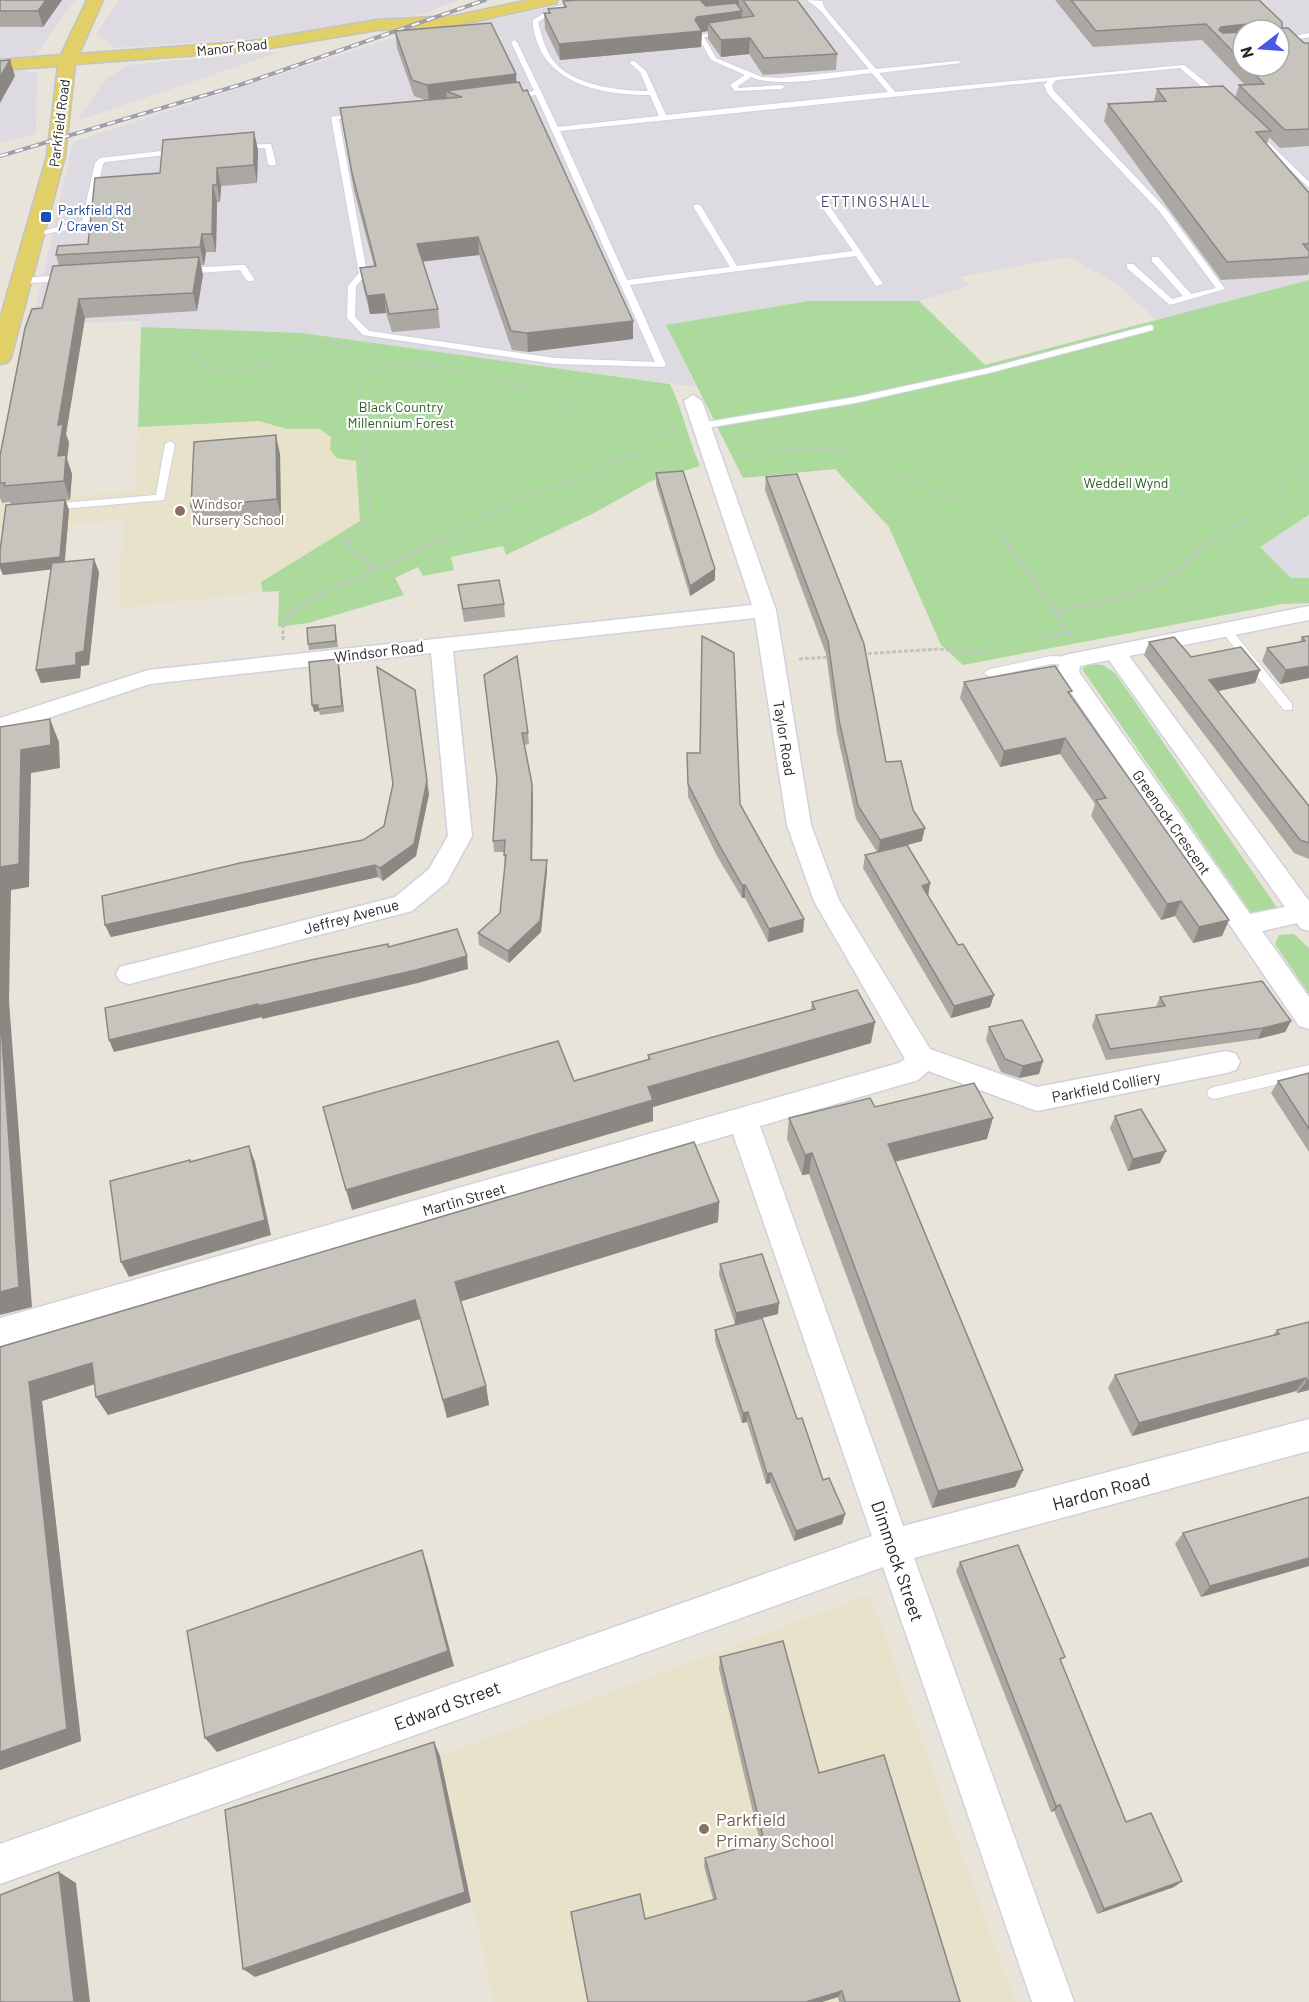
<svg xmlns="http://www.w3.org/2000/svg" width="1309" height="2002" font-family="Barlow,sans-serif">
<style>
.industrial{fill:#dddbe1;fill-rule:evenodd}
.education{fill:#e9e2cb}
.green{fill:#abda9c}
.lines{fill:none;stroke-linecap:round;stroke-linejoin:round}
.service-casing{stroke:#d0d1df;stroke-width:2}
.minor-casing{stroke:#d0d1df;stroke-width:3}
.primary-casing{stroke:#c3c3c3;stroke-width:3}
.path-far1{stroke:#c3c3c3;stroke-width:2;stroke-dasharray:2 1.5;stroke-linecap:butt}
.path{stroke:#c3c3c3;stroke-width:3;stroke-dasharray:4 2;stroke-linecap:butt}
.service{fill:#fff;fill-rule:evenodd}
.minor{fill:#fff;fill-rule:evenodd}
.primary{fill:#e1d067;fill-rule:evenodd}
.rail-casing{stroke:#9e9fb0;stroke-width:4}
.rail{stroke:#fff;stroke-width:2;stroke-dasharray:8;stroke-linecap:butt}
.wall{fill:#aba8a3;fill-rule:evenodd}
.shaded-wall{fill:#8b8884}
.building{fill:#c7c3bd;stroke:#8b8884;stroke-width:1.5}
.transit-dot{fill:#1a4fb4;stroke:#fff;stroke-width:2}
.education-dot{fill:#8d6e63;stroke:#fff;stroke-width:2}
.labels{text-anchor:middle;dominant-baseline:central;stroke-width:4.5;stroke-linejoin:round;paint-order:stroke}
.far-street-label{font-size:14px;fill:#272727;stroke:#fff}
.far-transit-label{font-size:14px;fill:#164399;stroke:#fff;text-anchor:start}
.far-park-label{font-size:14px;fill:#275c20;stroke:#fff}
.far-education-label{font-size:14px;fill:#785e54;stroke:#fff;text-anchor:start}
.far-quarter-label{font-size:15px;letter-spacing:1.5px;fill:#4d5073;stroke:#fff}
.street-label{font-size:15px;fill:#272727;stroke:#fff}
.near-street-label{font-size:18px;fill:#272727;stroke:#fff}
.near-education-label{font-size:18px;fill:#785e54;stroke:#fff;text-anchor:start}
</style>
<rect width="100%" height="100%" fill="#e9e4da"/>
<g class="industrial">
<polygon points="0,0 75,0 34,57 0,61"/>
<polygon points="119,0 459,0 422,14 258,38 115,48 96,34"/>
<path d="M576,0H1309V280L1158,321L1114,282L1068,257L960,277L970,286L919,301H808L666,325L696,387L302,333L141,327V321L32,324L73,142L408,33L507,17ZM1243,30H1279V66H1243Z"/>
<polygon points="283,51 77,121 105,79 128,65"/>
<polygon points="17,70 37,73 36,134 0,143 0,72"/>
<polygon points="1309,516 1309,578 1291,578 1259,547"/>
</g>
<g class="education">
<polygon points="353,416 360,521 261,582 263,592 119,608 123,520 0,531 0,503 136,490 138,427"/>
<polygon points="870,1594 1015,2002 494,2002 440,1756"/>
</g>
<g class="green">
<polygon points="1309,280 1309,515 1260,547 1291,578 1309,578 1309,603 1282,604 963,665 941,645 889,527 835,469 743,478 666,325 808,301 919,301 985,365"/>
<path d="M141,327L302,333L670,384C683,410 688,439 700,466L651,481L596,512L506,555L503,546L451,557L454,570L423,576L418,567L395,578L404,595L308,623L278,627L279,591L263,592L261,582L360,521L356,461L337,458L330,450L331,437L320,429H287L259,421L138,427Z"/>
<polygon points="1090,664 1103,665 1116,674 1278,909 1252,914 1082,669"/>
<polygon points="1294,934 1309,948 1309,994 1275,944 1279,935"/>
</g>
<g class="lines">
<defs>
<g id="service">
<path d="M584,0H596L558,9L538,22C542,37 546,54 557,65C578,86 620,91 648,91L640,72L629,62L634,61L646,71L666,115L888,92L872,73C841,76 778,89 751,77L738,86L739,88L781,85L785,87L781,89L735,91L730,85L745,75L711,60L697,35L727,32L725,35L704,37L716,58L762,77L780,78L869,69L820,10L807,0L822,1L825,9L876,69L958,61L961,63L879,73L895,92L1184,65L1223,96V100H1217L1180,68L1056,80L1052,85L1054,91L1166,209L1225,289L1170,305L1127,268V264H1133L1172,299L1183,296L1152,261V257H1158L1191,294L1216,288L1160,212L1048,94L1044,85L1048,81L560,131L627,280L730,267L693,206L697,204L701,206L737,266L853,251L815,197L819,195H822L883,284L876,286L856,256L630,285L666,365L664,367L555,364L363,335L347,318L348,286L359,273L331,117L358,113H361V117L339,119L367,273L356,286L355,317L369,331L555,358L655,362L536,95L511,98L507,96L534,91L511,42L514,40L517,42L558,127L659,116L650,95C608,95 553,87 537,42C535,35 532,27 533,20L554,7Z"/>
<polygon points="1309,33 1309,37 1279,43 1279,39"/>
<polygon points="1256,130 1309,182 1309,188 1253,134 1252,132"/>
<polygon points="271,144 276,164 272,166 268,164 265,148 240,149 236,147 240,145"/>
<polygon points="179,149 182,149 182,153 105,162 103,164 89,224 78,228 34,236 30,234 82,221 95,163 100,158"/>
<polygon points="242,265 245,265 254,279 253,281 247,281 240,270 185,274 181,271 185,268"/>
<polygon points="67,275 71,278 70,280 21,284 17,281 21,278"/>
<polygon points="1150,325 1153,326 1153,330 989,373 855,403 701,429 696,426 701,423 855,397 988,368"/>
<polygon points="170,441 175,444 164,500 50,510 45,507 50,504 156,495 165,444"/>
<polygon points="1226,627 1230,628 1292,704 1292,710 1284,710 1222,632 1221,630"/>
<polygon points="1051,656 1070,657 1076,661 1070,665 1051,664 990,677 984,673 990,669"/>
<polygon points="1309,1065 1309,1077 1214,1099 1209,1097 1207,1093 1209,1089 1214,1087"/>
</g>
<g id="minor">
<polygon points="693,395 702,401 776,610 811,825 839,900 930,1049 1037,1087 1226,1051 1236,1054 1240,1062 1236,1070 1226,1073 1037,1111 928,1071 918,1080 908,1083 760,1126 903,1526 1309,1419 1309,1451 914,1558 1074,2002 1032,2002 883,1567 0,1884 0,1844 872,1536 733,1134 0,1346 0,1318 899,1063 905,1059 814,901 787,825 755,618 453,651 472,836 447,882 412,911 129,984 120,981 116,974 120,967 395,897 429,869 448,836 431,653 150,684 0,734 0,718 148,670 752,605 684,401"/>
<path d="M1309,606V620L1129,656L1309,901V931L1300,928L1297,923L1262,931L1309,997V1029L1299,1026L1057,672L1062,656L1070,654ZM1109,660L1285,907L1250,914L1079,672L1080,666Z"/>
</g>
<polygon id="primary" points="87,0 103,0 79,54 252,41 377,20 455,16 529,0 558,0 556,3 455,26 377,30 252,51 75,64 65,156 11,357 8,362 0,364 0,319 47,156 58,66 0,70 0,60 61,55"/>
</defs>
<use href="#service" class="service-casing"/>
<use href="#minor" class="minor-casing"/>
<use href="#primary" class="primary-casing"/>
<g class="path-far1">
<path d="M181,344C237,405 266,346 325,344C334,343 343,346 352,348"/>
<path d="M476,371C506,383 579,403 597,428C607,442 594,445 616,462"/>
<polyline points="739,457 799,448 837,448 987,513 1005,540"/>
<path d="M348,540L362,528L369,513L359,380C397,356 424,366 465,370"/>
<polyline points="443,540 518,499 576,480 646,450 658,436 677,428"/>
<polyline points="1213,540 1261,510 1290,479 1309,465"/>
</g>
<g class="path">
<polyline points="350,538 345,542 374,569"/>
<polyline points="1004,538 1072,637"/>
<path d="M1055,612C1093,602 1140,597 1173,574C1188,563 1199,548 1215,538"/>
<polyline points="1043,638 1069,633"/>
<polyline points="283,640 283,626 293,611 320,595 446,538"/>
<polyline points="862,654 938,649 978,653 986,651"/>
<polyline points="799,659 830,657"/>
</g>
<use href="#service" class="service"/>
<use href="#minor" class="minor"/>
<use href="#primary" class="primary"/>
<defs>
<polyline id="rail" points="0,156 243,84 485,0"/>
</defs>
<use href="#rail" class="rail-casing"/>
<use href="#rail" class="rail"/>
</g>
<g class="wall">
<polygon points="0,0 62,0 43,27 0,27"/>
<polygon points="578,0 797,0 837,54 836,70 763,75 749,54 721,57 708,39 708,31 702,32 701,47 560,60 545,29 544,13 548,13 548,9 564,7 563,1"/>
<path d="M1055,0H1259L1282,28L1304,43H1309V146L1280,148L1269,137L1267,145L1309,193V272L1308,275L1221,280L1104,121L1108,104L1154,101L1157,89L1235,98L1239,85H1245L1202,40L1093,47ZM1243,30H1279V66H1243Z"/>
<polygon points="395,31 516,74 516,83 633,339 528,352 512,350 479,255 423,261 438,309 440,328 392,332 386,313 370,314 363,286 360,268 374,266 354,191 340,108 425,100 414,96 397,48"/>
<polygon points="254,132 258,150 257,183 221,186 220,202 217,202 216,252 206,252 204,265 201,265 203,275 197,311 85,318 66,434 69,443 67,459 72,474 70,500 66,500 69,510 65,561 99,572 89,665 81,666 80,678 41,683 36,670 51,569 3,575 11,504 10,502 2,503 0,498 0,456 42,308 59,266 56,255 88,244 160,173"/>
<polygon points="280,454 281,518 196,526 191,507"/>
<polygon points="656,473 715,569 715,580 690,596 656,484"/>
<polygon points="766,477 886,762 922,841 907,845 930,883 928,895 958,945 994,995 990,1007 951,1018 863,868 865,855 877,852 856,819 837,733 826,654 765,490"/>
<polygon points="458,585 504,604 505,617 464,622"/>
<polygon points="335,625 338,647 309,650 308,644"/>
<polygon points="1309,636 1280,684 1262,661 1267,648 1300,642 1302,637"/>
<polygon points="1149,642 1191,657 1260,670 1255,683 1218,691 1309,806 1309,859 1294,853 1144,655"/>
<polygon points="338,659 344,712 320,715 319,711 314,712"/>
<polygon points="484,675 528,733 529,744 524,745 533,796 532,860 547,860 547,871 541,932 509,963 479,945 478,933 500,913 505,866 504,852 494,852 493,841 497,781"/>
<polygon points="964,682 1070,696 1229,920 1222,936 1193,943 1175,916 1161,920 1091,816 1095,804 1060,754 1000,767 960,698"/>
<polygon points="687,753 740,804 804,919 803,932 768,942 745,898 742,898 717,856 688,797"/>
<polygon points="393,784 429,794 416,856 383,881 378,877 111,937 105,925 363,840 384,826"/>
<polygon points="1160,997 1291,1021 1285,1032 1258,1039 1106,1060 1092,1026 1096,1015 1156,1007"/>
<polygon points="812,1002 871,1043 653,1107 653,1121 352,1210 574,1081 648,1060 648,1055 811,1010"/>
<polygon points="989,1027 1039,1074 1019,1078 1001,1072 986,1040"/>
<polygon points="1309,1073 1309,1152 1271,1093 1278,1081"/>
<polygon points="875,1107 987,1139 895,1162 1023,1470 1015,1487 932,1508 809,1174 802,1175 787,1139 789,1118"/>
<polygon points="1115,1116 1160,1163 1128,1171 1110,1128"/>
<polygon points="719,1202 718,1222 461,1301 486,1386 489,1405 447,1418 420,1319 108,1415 96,1397 95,1384 42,1401 81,1741 0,1770 0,1347"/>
<polygon points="720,1264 778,1314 762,1318 797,1419 823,1480 845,1514 842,1524 794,1541 770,1483 766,1484 747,1422 742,1423 715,1341 715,1330 735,1324 719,1275"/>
<polygon points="1309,1322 1309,1390 1297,1393 1296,1391 1132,1436 1108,1388 1115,1375 1273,1335 1277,1330"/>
<polygon points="1309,1497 1309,1566 1201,1597 1175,1544 1183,1533"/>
<polygon points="960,1562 1061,1662 1126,1822 1182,1881 1174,1887 1097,1914 1054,1811 1051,1812 956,1571"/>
<polygon points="720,1657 819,1773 960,2002 839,2002 838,1997 822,2002 588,2002 713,1899 704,1866 705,1858 760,1842 719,1669"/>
</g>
<g class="shaded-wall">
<polygon points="46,0 62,0 43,27 38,11"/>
<polygon points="705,0 739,0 739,11 742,11 741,27 708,23 708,31 702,32 701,47 560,60 559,44 695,20 701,1"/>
<polygon points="1247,24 1245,30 1243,30 1243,40 1224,43 1219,30 1221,27"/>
<polygon points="750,38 749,54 721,57 721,40"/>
<polygon points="10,60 15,76 0,103 0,77"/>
<polygon points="516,74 517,91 462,97 446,91 447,99 429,101 427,85"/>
<polygon points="254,132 258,150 257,183 254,165"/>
<polygon points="217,168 221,186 220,202 217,185"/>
<polygon points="213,185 217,202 216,252 212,234"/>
<polygon points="202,234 206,252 204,265 200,247"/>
<polygon points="478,237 479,255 420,262 417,244"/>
<polygon points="199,257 203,275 197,311 193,293"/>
<polygon points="384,294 386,313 370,314 367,296"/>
<polygon points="79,299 85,318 66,434 69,443 67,459 72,474 70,500 64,481 58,456 58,425"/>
<polygon points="633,321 633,339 528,352 527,333"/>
<polygon points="276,435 280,454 281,518 277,499"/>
<polygon points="65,500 69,510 64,568 3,575 0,568 0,564"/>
<polygon points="94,559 99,572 89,665 81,666 80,678 41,683 36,670"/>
<polygon points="715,569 715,580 690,596 690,586"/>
<polygon points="338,659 339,665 344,712 342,706"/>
<polygon points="1309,666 1309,678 1280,684 1286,670"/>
<polygon points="1260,670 1255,683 1205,694 1209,680"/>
<polygon points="415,690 429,794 416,856 383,881 380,868"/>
<polygon points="312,705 318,705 319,711 314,712"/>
<polygon points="50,719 59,742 60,768 31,773 29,887 11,890 9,1001 32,1307 0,1315 0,867 21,750"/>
<polygon points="1065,738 1060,754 1000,767 1004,751"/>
<polygon points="532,784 533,796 532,871 531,860"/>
<polygon points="925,828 922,841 878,853 880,840"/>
<polygon points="547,860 547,871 541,932 509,963 508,951"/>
<polygon points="375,865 378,877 111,937 105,925"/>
<polygon points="930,883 928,896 922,886"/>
<rect x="742" y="885" width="3" height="13"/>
<polygon points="1181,901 1175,916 1161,920 1167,904"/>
<polygon points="804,919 803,932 768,942 769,929"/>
<polygon points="1229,920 1222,936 1193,943 1199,927"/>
<polygon points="467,956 468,969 418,983 262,1019 262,1017 114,1052 109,1040 258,1004"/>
<polygon points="994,995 990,1007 951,1018 954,1006"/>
<polygon points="1291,1021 1285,1032 1258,1039 1263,1028"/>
<polygon points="875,1022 871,1043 653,1107 653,1121 352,1210 346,1190 648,1087"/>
<polygon points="1043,1061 1039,1074 1019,1078 1023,1066"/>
<polygon points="993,1118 987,1139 884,1164 888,1144"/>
<polygon points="249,1146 255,1162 271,1235 129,1277 121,1262"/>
<polygon points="1166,1151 1160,1163 1128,1171 1133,1159"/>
<polygon points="812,1153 809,1174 802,1175 805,1155"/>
<polygon points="719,1202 718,1222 459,1302 455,1282"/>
<polygon points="415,1300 420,1319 108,1415 96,1397"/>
<polygon points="779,1303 778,1314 735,1324 736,1313"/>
<polygon points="92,1363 104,1381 42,1401 81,1741 0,1770 0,1752 29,1382"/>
<polygon points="1306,1378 1296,1391 1132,1436 1139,1423"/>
<polygon points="1309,1380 1309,1390 1297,1393 1307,1381"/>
<polygon points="486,1386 489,1405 447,1418 443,1400"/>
<polygon points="748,1412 747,1422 742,1423 743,1413"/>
<polygon points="1023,1470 1015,1487 932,1508 938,1491"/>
<polygon points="771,1473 770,1483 766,1484 767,1474"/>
<polygon points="845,1514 842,1524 794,1541 796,1531"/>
<polygon points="422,1550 428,1568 454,1666 217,1752 205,1738"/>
<polygon points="1309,1558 1309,1566 1201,1597 1210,1586"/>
<polygon points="434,1742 440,1756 471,1902 255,1977 243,1969"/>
<polygon points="1060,1805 1054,1811 1051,1812 1056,1806"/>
<polygon points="59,1872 76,1883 90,2002 74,2002"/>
<polygon points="1182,1881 1174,1887 1097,1914 1104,1909"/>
<polygon points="842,1991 838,1997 822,2002 806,2002"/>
</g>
<g class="building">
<polygon points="0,0 46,0 38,11 0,11"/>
<polygon points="578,0 705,0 701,1 706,6 736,3 742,11 697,17 695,20 702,31 559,44 544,13 550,13 548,9 566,7 563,1"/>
<polygon points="743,0 797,0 837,54 764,58 750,38 721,40 708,23 754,16"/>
<polygon points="1071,0 1259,0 1282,22 1282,28 1288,28 1304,43 1309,43 1309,129 1285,130 1239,85 1264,84 1247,66 1279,66 1279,30 1248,30 1250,26 1247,24 1221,27 1219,30 1223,33 1243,32 1243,62 1206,24 1096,31"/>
<polygon points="491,23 516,74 427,85 412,80 395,31"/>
<polygon points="10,60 0,77 0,61"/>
<polygon points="519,82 523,91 527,90 633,321 527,333 511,331 478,237 417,244 438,309 389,314 384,294 367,296 360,268 376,266 352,173 340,108 462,97 446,91"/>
<polygon points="1223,86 1271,131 1256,132 1309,193 1309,244 1303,244 1309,251 1309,257 1227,262 1108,104 1166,101 1157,89"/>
<polygon points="254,132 254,165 217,168 217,185 213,185 212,234 202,234 200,247 56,255 58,246 88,244 95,178 160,173 163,140"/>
<polygon points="199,257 193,293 79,299 58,425 63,424 58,456 66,455 64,481 4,486 5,483 0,483 0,456 25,328 32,309 42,308 53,266"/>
<polygon points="276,435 277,499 191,507 194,442"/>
<polygon points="683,471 715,569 690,586 656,473"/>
<polygon points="797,474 864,644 886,762 901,761 913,810 925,828 880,840 858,806 839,720 828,641 766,477"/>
<polygon points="65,500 60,557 0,564 0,551 6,505"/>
<polygon points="94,559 84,651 76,653 76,665 36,670 52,563"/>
<polygon points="499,580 504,604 463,609 458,585"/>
<polygon points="335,625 336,641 308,644 307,628"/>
<polygon points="702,636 734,653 740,804 804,919 769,929 745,885 742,885 718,843 688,784 687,753 700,753"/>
<polygon points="1309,636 1309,666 1286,670 1267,648 1305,641 1302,637"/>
<polygon points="1174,637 1191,657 1241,647 1260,670 1209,680 1309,806 1309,843 1300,840 1149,642"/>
<polygon points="517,656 528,733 522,733 532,784 531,860 547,860 540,921 508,951 478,933 500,913 506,855 504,855 505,840 493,841 497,780 484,675"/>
<polygon points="338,659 342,706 318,709 318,705 312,705 309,662"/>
<polygon points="1055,666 1072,691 1068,692 1229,920 1199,927 1181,901 1167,904 1096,800 1106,798 1065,738 1004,751 964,682"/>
<polygon points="377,667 415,690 427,781 414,844 380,868 375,865 105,925 102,896 240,863 363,840 384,826 393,784"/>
<polygon points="50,719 51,745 21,750 19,864 0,867 0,727"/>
<polygon points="907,845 930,883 922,886 958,945 963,944 994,995 954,1006 865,855"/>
<polygon points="457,929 467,956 416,970 258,1006 258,1004 109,1040 105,1008 311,960 388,944 388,947"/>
<polygon points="1262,981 1291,1021 1263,1028 1110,1049 1096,1015 1165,1006 1160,997"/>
<polygon points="857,990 875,1022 648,1087 653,1100 346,1190 323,1107 558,1041 574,1081 650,1059 648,1055 815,1009 812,1002"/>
<polygon points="0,1011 19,1287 0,1292"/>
<polygon points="1022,1020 1043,1061 1023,1066 1005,1059 989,1027"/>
<polygon points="1309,1073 1309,1129 1278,1081"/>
<polygon points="974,1083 993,1118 888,1144 1023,1470 938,1491 812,1153 805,1155 789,1118 870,1098 875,1107"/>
<polygon points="1141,1109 1166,1151 1133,1159 1115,1116"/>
<polygon points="694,1142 719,1202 455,1282 486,1386 443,1400 415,1300 96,1397 92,1363 29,1382 67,1729 0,1752 0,1347"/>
<polygon points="249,1146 265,1220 121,1262 110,1181 190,1160 190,1162"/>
<polygon points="762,1254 779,1303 736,1313 720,1264"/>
<polygon points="762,1318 797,1419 802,1418 823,1480 829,1478 845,1514 796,1531 771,1473 767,1474 748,1412 743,1413 715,1330"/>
<polygon points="1309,1322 1309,1380 1307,1381 1306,1378 1139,1423 1115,1375 1279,1334 1277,1330"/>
<polygon points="1309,1497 1309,1558 1210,1586 1183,1533"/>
<polygon points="1018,1545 1065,1657 1060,1659 1126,1822 1151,1813 1182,1881 1104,1909 1060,1805 1056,1806 960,1562"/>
<polygon points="422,1550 448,1651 205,1738 187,1631"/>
<polygon points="783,1641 819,1773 884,1755 960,2002 845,2002 842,1991 806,2002 588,2002 571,1912 640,1894 645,1919 716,1899 705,1858 764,1841 720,1657"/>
<polygon points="434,1742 465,1892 243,1969 225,1810"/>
<polygon points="59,1872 74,2002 0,2002 0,1895"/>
</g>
<rect class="transit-dot" x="40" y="211" width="12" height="12" rx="3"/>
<g class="education-dot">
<circle cx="180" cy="511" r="6"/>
<circle cx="704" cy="1829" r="6"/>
</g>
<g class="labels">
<g class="far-street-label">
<text transform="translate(232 47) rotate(-6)">Manor Road</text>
<text transform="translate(59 123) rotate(-83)">Parkfield Road</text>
</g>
<g class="far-transit-label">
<text x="58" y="209">Parkfield Rd<tspan x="58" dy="16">/ Craven St</tspan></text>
</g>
<g class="far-park-label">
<text x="401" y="406">Black Country<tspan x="401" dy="16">Millennium Forest</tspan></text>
<text x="1126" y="482">Weddell Wynd</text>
</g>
<g class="far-education-label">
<text x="192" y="503">Windsor<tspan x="192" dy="16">Nursery School</tspan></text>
</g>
<g class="far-quarter-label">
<text x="876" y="201">ETTINGSHALL</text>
</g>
<g class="street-label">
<text transform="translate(379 651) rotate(-7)">Windsor Road</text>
<text transform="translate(785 738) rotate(81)">Taylor Road</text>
<text transform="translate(1172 822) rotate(55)">Greenock Crescent</text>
<text transform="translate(351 916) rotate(-15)">Jeffrey Avenue</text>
<text transform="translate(1106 1086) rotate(-11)">Parkfield Colliery</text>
<text transform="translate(464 1199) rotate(-16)">Martin Street</text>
</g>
<g class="near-street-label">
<text transform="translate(1101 1491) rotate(-15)">Hardon Road</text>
<text transform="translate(898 1561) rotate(71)">Dimmock Street</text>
<text transform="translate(447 1705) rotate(-20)">Edward Street</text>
</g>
<g class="near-education-label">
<text x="716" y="1819">Parkfield<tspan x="716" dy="21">Primary School</tspan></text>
</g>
</g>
<g transform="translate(1261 48) rotate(253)"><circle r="28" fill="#ffffff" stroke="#a9a9a9" stroke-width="1.5"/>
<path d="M0-4.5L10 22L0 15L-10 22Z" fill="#4958e6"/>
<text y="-9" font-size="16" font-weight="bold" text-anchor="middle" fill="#272727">N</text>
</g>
</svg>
